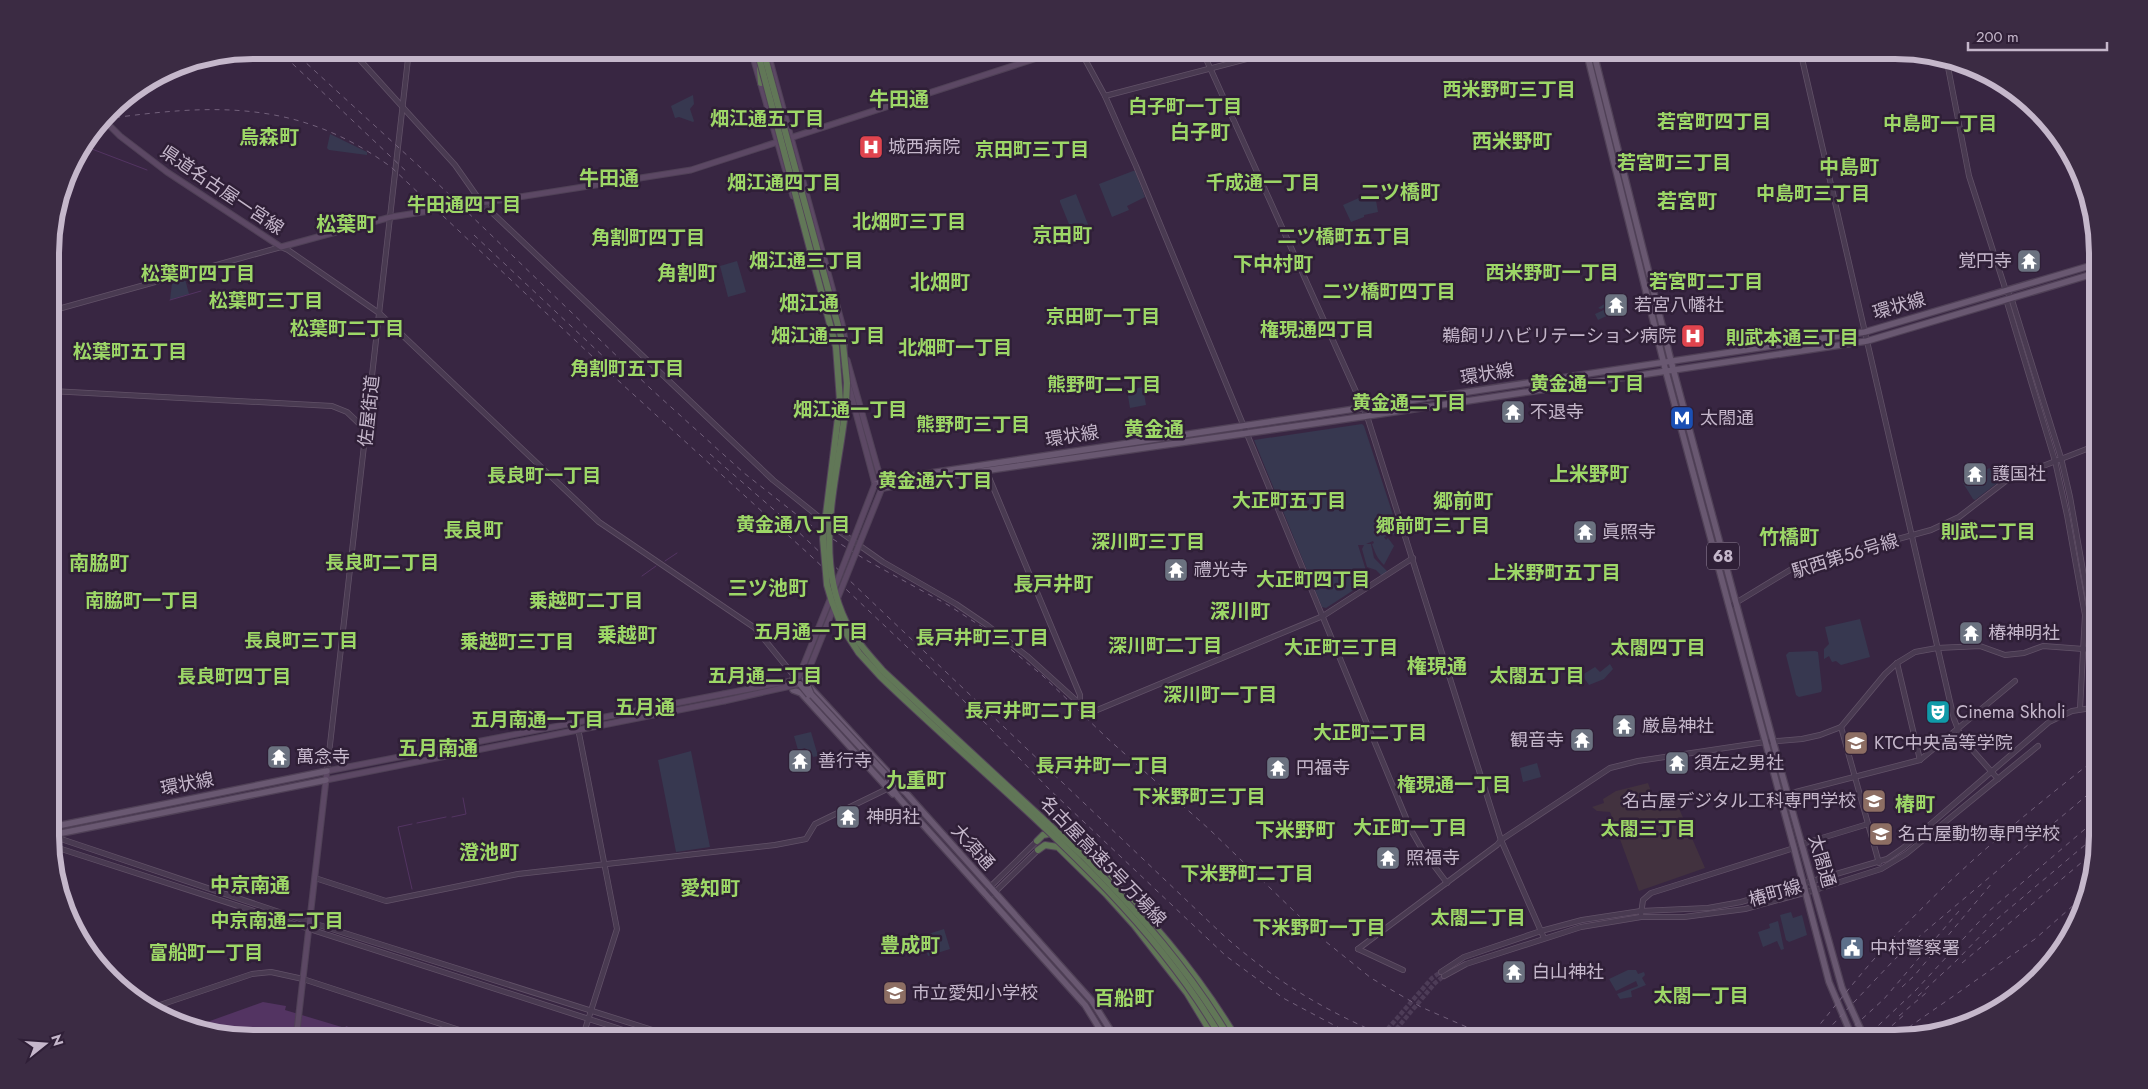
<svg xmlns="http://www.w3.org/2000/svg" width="2148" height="1089" font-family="Jost,'Noto Sans JP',sans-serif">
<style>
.medical{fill:#42323f}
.green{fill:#373850}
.water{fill:#533462}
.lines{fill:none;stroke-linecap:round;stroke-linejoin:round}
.stream{stroke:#533462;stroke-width:1}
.ferry{stroke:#a685b7;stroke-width:1;stroke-dasharray:6 5;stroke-linecap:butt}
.tertiary-tunnel{stroke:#4d3c57;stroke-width:4.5;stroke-dasharray:4.5 2;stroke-linecap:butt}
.tertiary-casing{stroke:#625268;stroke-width:6}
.secondary-casing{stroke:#504157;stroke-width:7}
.primary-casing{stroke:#504157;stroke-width:8}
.motorway-casing{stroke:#524259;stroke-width:8}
.tertiary{stroke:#493a51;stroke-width:4.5}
.secondary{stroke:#5c4864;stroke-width:5}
.primary{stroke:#695871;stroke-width:5.5}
.motorway{stroke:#617757;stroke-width:6}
.rail{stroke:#72607b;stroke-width:1;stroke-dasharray:5 5;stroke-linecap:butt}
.secondary-bridge-casing{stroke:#504157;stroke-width:7;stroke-linecap:butt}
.primary-bridge-casing{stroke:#504157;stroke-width:8;stroke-linecap:butt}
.motorway-bridge-casing{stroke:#524259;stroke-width:8;stroke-linecap:butt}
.secondary-bridge{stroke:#5c4864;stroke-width:5}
.primary-bridge{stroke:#695871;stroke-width:5.5}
.motorway-bridge{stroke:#617757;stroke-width:6}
.labels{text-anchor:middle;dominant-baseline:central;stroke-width:5;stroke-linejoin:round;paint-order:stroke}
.shield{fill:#2f1f37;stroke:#98899f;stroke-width:1}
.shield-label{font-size:16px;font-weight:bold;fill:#c5b7cb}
.poi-label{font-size:18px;fill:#c5b7cb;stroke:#2f1f37;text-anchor:start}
.street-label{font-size:18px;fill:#c5b7cb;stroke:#2f1f37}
.neighbourhood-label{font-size:19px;font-weight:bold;fill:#9dd767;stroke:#2f1f37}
.quarter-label{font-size:20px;font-weight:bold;fill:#9dd767;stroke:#2f1f37}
.rim{fill:none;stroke:#c5b7cb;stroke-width:6}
</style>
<rect width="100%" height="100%" fill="#382642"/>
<polygon class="medical" points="1648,783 1653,797 1671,793 1674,797 1705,868 1639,891 1610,812 1597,811 1592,807 1604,803 1603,799 1616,791"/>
<g class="green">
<polygon points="693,95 694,104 690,109 694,121 693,122 679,117 675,118 671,106"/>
<polygon points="330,134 367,152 367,155 329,150 327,148"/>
<polygon points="1133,171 1135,171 1145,197 1127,206 1129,210 1112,217 1099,184"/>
<polygon points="1076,194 1089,227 1073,234 1060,202 1060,200"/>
<polygon points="1375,195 1378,212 1364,215 1364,217 1351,222 1343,205 1361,197"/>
<polygon points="737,261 746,292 728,297 720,266"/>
<polygon points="185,279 189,294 170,300 172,283"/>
<polygon points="1617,296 1626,310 1616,315 1613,313 1598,320 1595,314 1610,307 1613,310 1619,308 1617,301 1601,309 1598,308"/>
<polygon points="1143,387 1146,405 1130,408 1127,390"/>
<path d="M1362,424L1364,426L1399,533L1384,537L1386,540L1388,538L1394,546L1384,565C1377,558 1375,553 1372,544L1374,543L1373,541L1366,544H1371L1374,558L1387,571L1382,576L1376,570L1367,567L1362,549L1364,545H1358L1369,580L1326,608L1322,607L1254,440Z"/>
<polygon points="2002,464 2005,477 1975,500 1973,499 1963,483 1984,470"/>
<polygon points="1860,619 1870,657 1841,665 1836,661 1832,662 1829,656 1824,659 1824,649 1829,644 1825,627"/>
<polygon points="1815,651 1818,652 1822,689 1821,692 1799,697 1796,695 1786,655 1789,652"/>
<polygon points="1610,664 1613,669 1604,679 1589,685 1582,675 1595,667 1600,672"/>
<polygon points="811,732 818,756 813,757 810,750 807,751 805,748 798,750 794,736"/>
<polygon points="691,751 710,847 676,852 658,760"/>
<polygon points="1537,763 1541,777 1523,782 1520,768"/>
<polygon points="171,780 178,783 179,790 177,793 160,796 159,784"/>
<polygon points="1791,912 1793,918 1802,915 1807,935 1789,942 1786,940 1780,915"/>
<polygon points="1778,921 1784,949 1781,950 1777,941 1763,947 1758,932 1770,928 1769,924"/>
<polygon points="944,929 950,949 928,956 922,936"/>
<polygon points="1628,970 1636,970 1638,974 1644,972 1645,975 1642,978 1646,985 1631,991 1632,997 1620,999 1617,994 1638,986 1636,981 1616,991 1609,979"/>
</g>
<polygon class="water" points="263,1002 286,1006 285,1010 345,1028 346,1026 354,1029 354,1031 380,1039 253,1039 196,1026"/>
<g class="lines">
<g class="stream">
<polyline points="84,146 147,170"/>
<polyline points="170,300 201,291"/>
<polyline points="665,561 677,553"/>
<polyline points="642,576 656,566"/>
<polyline points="452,817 466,814 463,798"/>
<polyline points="417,823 446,817"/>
<polyline points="412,889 398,827 412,824"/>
</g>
<polyline class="ferry" points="235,1035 248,1030 272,1039"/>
<g class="tertiary-tunnel">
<polyline points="1379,1039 1432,978 1441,972"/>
<polyline points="1388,1039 1435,983 1444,976"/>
</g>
<defs>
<g id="tertiary">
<polyline points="351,50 455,165 481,202 773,480 819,517 883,562 956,604 987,625 1027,656 1090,713 1323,616 1413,558"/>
<polyline points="1080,50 1105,96 1136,166 1411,830 1423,851 1447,883"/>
<polyline points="1202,50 1367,416 1501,840 1544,938"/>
<polyline points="1800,50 1954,719 1961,737 1998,779"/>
<polyline points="1947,62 1969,176 2006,291 2011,297 2061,458 2070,497 2091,616 2090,693 2097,713 2096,719 2093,721"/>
<polyline points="1105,96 1281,50"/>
<polyline points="2006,299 2055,461 2067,515 2085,615 2080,709"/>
<polyline points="51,311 281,247 288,250 379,313 599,522 755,628 795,677"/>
<polyline points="51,391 332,406 347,412 367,431"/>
<polyline points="988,475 1080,695 1080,701"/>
<polyline points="1729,607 1795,567 1931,530 1959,517 2007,480 2097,445"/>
<polyline points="1897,663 1920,760"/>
<polyline points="577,723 617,929 582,1039"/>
<polyline points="1841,727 1879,863"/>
<polyline points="327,771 409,50"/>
<polyline points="1788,794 1920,760 2015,681"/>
<polyline points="52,836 300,919 681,1039"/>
<polyline points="1802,844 1868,824"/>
<polyline points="52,846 651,1039"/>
<polyline points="315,878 386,901 518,874 775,845 806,839 815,824 887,789"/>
<polyline points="986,896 989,888 1037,841"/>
<polyline points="986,896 994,893 1038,850"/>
<polyline points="1641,914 1643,900 1651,893 1794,848"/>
<polyline points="1358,949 1497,845 1501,840 1610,768 1638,761 1765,742 1802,739 1820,735 1841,727 1885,674 1897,663 1915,652 1937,648 1980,646 2005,655 2024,653 2043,646 2097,650"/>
<polyline points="1358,949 1403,970"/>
<polyline points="1441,972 1464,957 1541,931 1582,920 1641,911 1708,908 1741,902 1887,859 1903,848 2049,722 2072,711 2098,707"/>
<polyline points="1444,976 1466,964 1581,927 1641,917 1684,917 1745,909 1815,890 1881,869 1906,854 2038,746"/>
<polyline points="151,1008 252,974 271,972 303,979 487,1039"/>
</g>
<g id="secondary">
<polyline points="751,50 793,196"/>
<polyline points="767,50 842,324 845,340 844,347"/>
<polyline points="104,120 120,136 167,172 281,247 391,217 691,170 1062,50"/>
<polyline points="836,348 843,365"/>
<polyline points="847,360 882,484"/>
<polyline points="848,383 875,484"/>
<polyline points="326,780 724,701"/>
<polyline points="296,1039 327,771 723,694"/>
</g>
<g id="primary">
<polyline points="1586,50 1666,372 1794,848 1829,982 1853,1039"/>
<polyline points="1593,50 1671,361 1780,767 1842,988 1865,1039"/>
<polyline points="875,484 891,479 1865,332 2096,264"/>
<polyline points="882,488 955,475 1367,416 1867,341 2096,273"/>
<polyline points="890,779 906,793 1092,1001 1116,1039"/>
<polyline points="887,782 899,798 1085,1005 1106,1039"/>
<polyline points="893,794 801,693 793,690 791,684 793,679 801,675 806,678 809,686 896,781"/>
<polyline points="52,827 327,771"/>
<polyline points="52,835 326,780"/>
</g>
<g id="motorway">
<polyline points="760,69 761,83"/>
<polyline points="1037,841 1043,835 1053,833"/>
<polyline points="1038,850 1045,845 1058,847 1106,894 1134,925 1187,993 1215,1039"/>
<path d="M1098,867C1151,918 1199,976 1237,1039"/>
</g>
</defs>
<use href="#tertiary" class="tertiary-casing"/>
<use href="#secondary" class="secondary-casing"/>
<use href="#primary" class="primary-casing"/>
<use href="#motorway" class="motorway-casing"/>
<use href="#tertiary" class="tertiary"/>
<use href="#secondary" class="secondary"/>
<use href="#primary" class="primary"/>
<use href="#motorway" class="motorway"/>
<g class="rail">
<polyline points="278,50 408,173"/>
<polyline points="292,50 433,179 651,389 744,473 806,522 866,560 948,605 990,632 1043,676 1107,738 1209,829 1325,941 1371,978 1421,1007 1494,1039"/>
<path d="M105,119C213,104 298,99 391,167L611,374L812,557L962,699L1049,789L1226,956L1283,998L1360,1039"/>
<polyline points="474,235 605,358"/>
<path d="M710,454L788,522L1222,934C1277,983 1324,1010 1391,1039"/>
<polyline points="1962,963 2094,852"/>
<polyline points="1902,987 1914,976 1992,883"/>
<polyline points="1918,996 1954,963 1997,919 2098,834"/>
<polyline points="1899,1016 1926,993"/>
<path d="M1808,1039C1836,1005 1863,970 1894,937C1956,871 2026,813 2098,757"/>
<polyline points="1819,1039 1894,960 1922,934 2098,786"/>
<polyline points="1840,1039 1884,999 1959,911"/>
<polyline points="1864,1039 1916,990 1989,911 2098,818"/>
<polyline points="1877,1039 1905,1014"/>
<polyline points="1892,1039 2035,939 2084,896"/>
</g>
<defs>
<g id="secondary-bridge">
<polyline points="835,587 875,484"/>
<polyline points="805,679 882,488"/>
<polyline points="723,694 791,681 799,676 831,597"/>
<polyline points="724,701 800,684"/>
</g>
<g id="primary-bridge">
<polyline points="805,679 811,694 890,779"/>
<polyline points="800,684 809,695"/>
</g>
<g id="motorway-bridge">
<path d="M757,50L836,347L840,401L823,539L827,585L832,602L842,627L859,653L880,676C999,791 1137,893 1222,1039"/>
<path d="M763,50L843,344L847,383L846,403C839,476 812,552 846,622C855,640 870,656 883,671L1083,856C1138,912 1190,971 1230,1039"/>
</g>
</defs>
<use href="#secondary-bridge" class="secondary-bridge-casing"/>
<use href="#primary-bridge" class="primary-bridge-casing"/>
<use href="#motorway-bridge" class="motorway-bridge-casing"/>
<use href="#secondary-bridge" class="secondary-bridge"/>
<use href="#primary-bridge" class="primary-bridge"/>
<use href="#motorway-bridge" class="motorway-bridge"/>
</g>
<defs>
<symbol id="hospital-square" viewBox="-11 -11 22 22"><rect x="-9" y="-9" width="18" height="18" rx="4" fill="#e0444e" stroke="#2f1f37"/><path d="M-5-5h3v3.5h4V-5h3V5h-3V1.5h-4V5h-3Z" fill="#fff"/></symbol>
<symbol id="temple-square" viewBox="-11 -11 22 22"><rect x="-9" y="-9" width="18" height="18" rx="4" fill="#6b7280" stroke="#2f1f37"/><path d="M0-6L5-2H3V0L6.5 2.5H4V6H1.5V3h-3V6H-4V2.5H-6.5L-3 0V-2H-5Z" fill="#fff"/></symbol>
<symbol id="metro-square" viewBox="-11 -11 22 22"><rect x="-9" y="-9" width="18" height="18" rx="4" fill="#1a4fb4" stroke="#2f1f37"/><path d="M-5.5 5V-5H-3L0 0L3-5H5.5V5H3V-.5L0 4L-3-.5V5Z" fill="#fff"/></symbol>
<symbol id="theatre-square" viewBox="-11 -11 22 22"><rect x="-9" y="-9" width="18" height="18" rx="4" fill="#0f9aa8" stroke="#2f1f37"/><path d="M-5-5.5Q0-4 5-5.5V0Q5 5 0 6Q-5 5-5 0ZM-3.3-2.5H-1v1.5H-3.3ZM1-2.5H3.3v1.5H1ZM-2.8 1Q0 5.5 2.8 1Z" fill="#fff"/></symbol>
<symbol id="university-square" viewBox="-11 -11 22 22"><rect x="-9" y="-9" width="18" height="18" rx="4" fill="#8d6e63" stroke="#2f1f37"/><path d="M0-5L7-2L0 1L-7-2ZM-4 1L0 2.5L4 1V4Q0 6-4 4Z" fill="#fff"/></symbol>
<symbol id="civic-square" viewBox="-11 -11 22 22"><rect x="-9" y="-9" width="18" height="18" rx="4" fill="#5c6f8a" stroke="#2f1f37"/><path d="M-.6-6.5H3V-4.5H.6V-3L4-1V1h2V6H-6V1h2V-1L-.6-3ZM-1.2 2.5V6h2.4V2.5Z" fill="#fff"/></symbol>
<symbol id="school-square" viewBox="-11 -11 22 22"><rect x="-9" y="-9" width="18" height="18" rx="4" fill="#8d6e63" stroke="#2f1f37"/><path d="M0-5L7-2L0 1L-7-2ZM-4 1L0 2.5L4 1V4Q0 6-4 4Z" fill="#fff"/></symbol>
</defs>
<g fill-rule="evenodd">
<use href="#hospital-square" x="857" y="133" width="28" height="28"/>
<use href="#temple-square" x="2015" y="247" width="28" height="28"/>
<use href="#temple-square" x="1602" y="291" width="28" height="28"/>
<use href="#hospital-square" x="1679" y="322" width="28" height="28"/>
<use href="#temple-square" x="1499" y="398" width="28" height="28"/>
<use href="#metro-square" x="1668" y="404" width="28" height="28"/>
<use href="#temple-square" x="1961" y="460" width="28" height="28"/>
<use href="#temple-square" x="1571" y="518" width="28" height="28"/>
<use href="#temple-square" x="1162" y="556" width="28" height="28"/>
<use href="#temple-square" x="1957" y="619" width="28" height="28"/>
<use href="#theatre-square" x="1924" y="698" width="28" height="28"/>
<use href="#temple-square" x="1610" y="712" width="28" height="28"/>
<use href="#temple-square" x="1568" y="726" width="28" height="28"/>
<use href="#university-square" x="1842" y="729" width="28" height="28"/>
<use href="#temple-square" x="265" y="743" width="28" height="28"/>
<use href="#temple-square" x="786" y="747" width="28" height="28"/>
<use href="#temple-square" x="1663" y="749" width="28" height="28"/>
<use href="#temple-square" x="1264" y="754" width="28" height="28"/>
<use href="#university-square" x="1860" y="787" width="28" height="28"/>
<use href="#temple-square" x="834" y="803" width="28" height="28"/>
<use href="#university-square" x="1867" y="820" width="28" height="28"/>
<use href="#temple-square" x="1374" y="844" width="28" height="28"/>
<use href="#civic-square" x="1838" y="934" width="28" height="28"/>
<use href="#temple-square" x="1500" y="958" width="28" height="28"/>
<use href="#school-square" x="881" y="979" width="28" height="28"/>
</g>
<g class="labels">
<rect class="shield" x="1707" y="542.5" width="32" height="27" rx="4"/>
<g class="shield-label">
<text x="1723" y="556">68</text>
</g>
<g class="poi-label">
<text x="888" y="147">城西病院</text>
<text x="2012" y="261" text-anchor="end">覚円寺</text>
<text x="1634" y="305">若宮八幡社</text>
<text x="1676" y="336" text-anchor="end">鵜飼リハビリテーション病院</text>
<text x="1530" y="412">不退寺</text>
<text x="1700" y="418">太閤通</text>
<text x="1992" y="474">護国社</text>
<text x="1602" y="532">眞照寺</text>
<text x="1194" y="570">禮光寺</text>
<text x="1988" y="633">椿神明社</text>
<text x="1956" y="712">Cinema Skholi</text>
<text x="1642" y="726">厳島神社</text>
<text x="1564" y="740" text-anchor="end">観音寺</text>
<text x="1874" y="743">KTC中央高等学院</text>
<text x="296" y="757">萬念寺</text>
<text x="818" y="761">善行寺</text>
<text x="1694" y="763">須左之男社</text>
<text x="1296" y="768">円福寺</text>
<text x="1856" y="801" text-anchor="end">名古屋デジタル工科専門学校</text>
<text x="866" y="817">神明社</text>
<text x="1898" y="834">名古屋動物専門学校</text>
<text x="1406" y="858">照福寺</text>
<text x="1870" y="948">中村警察署</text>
<text x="1532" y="972">白山神社</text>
<text x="912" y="993">市立愛知小学校</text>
</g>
<g class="street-label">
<text transform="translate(222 190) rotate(34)">県道名古屋一宮線</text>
<text transform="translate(1899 306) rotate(-16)">環状線</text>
<text transform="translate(1487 374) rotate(-9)">環状線</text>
<text transform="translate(369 411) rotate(-84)">佐屋街道</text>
<text transform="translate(1072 436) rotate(-9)">環状線</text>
<text transform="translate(1845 556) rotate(-17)">駅西第56号線</text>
<text transform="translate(187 784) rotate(-11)">環状線</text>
<text transform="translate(973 847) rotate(48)">大須通</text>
<text transform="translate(1103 861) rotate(46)">名古屋高速5号万場線</text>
<text transform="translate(1822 861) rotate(74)">太閤通</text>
<text transform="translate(1775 893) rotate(-16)">椿町線</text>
</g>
<g class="neighbourhood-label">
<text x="1509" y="89">西米野町三丁目</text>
<text x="1185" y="106">白子町一丁目</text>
<text x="767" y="118">畑江通五丁目</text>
<text x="1714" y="121">若宮町四丁目</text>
<text x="1940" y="123">中島町一丁目</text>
<text x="1032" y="149">京田町三丁目</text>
<text x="1674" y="162">若宮町三丁目</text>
<text x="784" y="182">畑江通四丁目</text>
<text x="1263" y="182">千成通一丁目</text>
<text x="1813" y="193">中島町三丁目</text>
<text x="464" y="204">牛田通四丁目</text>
<text x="909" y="221">北畑町三丁目</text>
<text x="1344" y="236">二ツ橋町五丁目</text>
<text x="648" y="237">角割町四丁目</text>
<text x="806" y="260">畑江通三丁目</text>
<text x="1552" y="272">西米野町一丁目</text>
<text x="198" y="273">松葉町四丁目</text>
<text x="1706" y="281">若宮町二丁目</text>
<text x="1389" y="291">二ツ橋町四丁目</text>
<text x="266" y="300">松葉町三丁目</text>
<text x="1103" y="316">京田町一丁目</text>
<text x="347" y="328">松葉町二丁目</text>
<text x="1317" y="329">権現通四丁目</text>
<text x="828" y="335">畑江通二丁目</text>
<text x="1792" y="337">則武本通三丁目</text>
<text x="955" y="347">北畑町一丁目</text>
<text x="130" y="351">松葉町五丁目</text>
<text x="627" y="368">角割町五丁目</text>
<text x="1587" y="383">黄金通一丁目</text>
<text x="1104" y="384">熊野町二丁目</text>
<text x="1409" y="402">黄金通二丁目</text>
<text x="850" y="409">畑江通一丁目</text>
<text x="973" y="424">熊野町三丁目</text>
<text x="544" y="475">長良町一丁目</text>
<text x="935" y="480">黄金通六丁目</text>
<text x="1289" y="500">大正町五丁目</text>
<text x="793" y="524">黄金通八丁目</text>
<text x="1433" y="525">郷前町三丁目</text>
<text x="1988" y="531">則武二丁目</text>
<text x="1148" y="541">深川町三丁目</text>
<text x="382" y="562">長良町二丁目</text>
<text x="1554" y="572">上米野町五丁目</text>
<text x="1313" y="579">大正町四丁目</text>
<text x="142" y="600">南脇町一丁目</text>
<text x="586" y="600">乗越町二丁目</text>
<text x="811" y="631">五月通一丁目</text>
<text x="982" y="637">長戸井町三丁目</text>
<text x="301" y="640">長良町三丁目</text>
<text x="517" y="641">乗越町三丁目</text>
<text x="1165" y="645">深川町二丁目</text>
<text x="1341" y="647">大正町三丁目</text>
<text x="1658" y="647">太閤四丁目</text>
<text x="765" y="675">五月通二丁目</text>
<text x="1537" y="675">太閤五丁目</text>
<text x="234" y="676">長良町四丁目</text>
<text x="1220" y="694">深川町一丁目</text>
<text x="1031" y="710">長戸井町二丁目</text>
<text x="537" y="719">五月南通一丁目</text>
<text x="1370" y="732">大正町二丁目</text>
<text x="1102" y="765">長戸井町一丁目</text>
<text x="1454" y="784">権現通一丁目</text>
<text x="1199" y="796">下米野町三丁目</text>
<text x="1410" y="827">大正町一丁目</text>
<text x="1648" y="828">太閤三丁目</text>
<text x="1247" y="873">下米野町二丁目</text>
<text x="1478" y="917">太閤二丁目</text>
<text x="277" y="920">中京南通二丁目</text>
<text x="1319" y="927">下米野町一丁目</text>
<text x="206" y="952">富船町一丁目</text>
<text x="1701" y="995">太閤一丁目</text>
</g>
<g class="quarter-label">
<text x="899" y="99">牛田通</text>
<text x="1200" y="132">白子町</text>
<text x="269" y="137">烏森町</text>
<text x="1512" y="141">西米野町</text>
<text x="1849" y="167">中島町</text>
<text x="609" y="178">牛田通</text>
<text x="1400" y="192">二ツ橋町</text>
<text x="1687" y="201">若宮町</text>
<text x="346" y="224">松葉町</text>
<text x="1062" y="235">京田町</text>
<text x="1273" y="264">下中村町</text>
<text x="687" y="273">角割町</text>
<text x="940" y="282">北畑町</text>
<text x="809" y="303">畑江通</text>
<text x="1154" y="429">黄金通</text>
<text x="1589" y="474">上米野町</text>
<text x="1463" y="501">郷前町</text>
<text x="473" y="530">長良町</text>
<text x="1789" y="537">竹橋町</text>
<text x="99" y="563">南脇町</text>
<text x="1053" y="584">長戸井町</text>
<text x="768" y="588">三ツ池町</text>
<text x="1240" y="611">深川町</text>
<text x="627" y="635">乗越町</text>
<text x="1437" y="666">権現通</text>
<text x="645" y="707">五月通</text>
<text x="438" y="748">五月南通</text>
<text x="916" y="780">九重町</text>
<text x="1915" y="804">椿町</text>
<text x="1295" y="830">下米野町</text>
<text x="489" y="852">澄池町</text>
<text x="250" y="885">中京南通</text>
<text x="710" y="888">愛知町</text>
<text x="910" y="945">豊成町</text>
<text x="1124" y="998">百船町</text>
</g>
</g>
<path d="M0 0H2148V1089H0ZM253 59H1895A194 194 0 0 1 2089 253V836A194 194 0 0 1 1895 1030H253A194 194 0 0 1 59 836V253A194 194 0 0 1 253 59Z" fill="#3b2b43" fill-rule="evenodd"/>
<path class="rim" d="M253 59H1895A194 194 0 0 1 2089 253V836A194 194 0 0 1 1895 1030H253A194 194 0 0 1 59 836V253A194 194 0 0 1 253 59Z"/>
<g transform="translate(45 1044) rotate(73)" stroke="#2f1f37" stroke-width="4" paint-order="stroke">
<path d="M0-4L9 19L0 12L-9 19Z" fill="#c5b7cb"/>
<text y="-8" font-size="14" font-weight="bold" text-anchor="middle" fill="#c5b7cb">N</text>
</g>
<path d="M1968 42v8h139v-8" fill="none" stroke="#c5b7cb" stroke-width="2.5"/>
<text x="1976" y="42" font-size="15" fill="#c5b7cb" stroke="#2f1f37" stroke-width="4" paint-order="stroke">200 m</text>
</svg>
